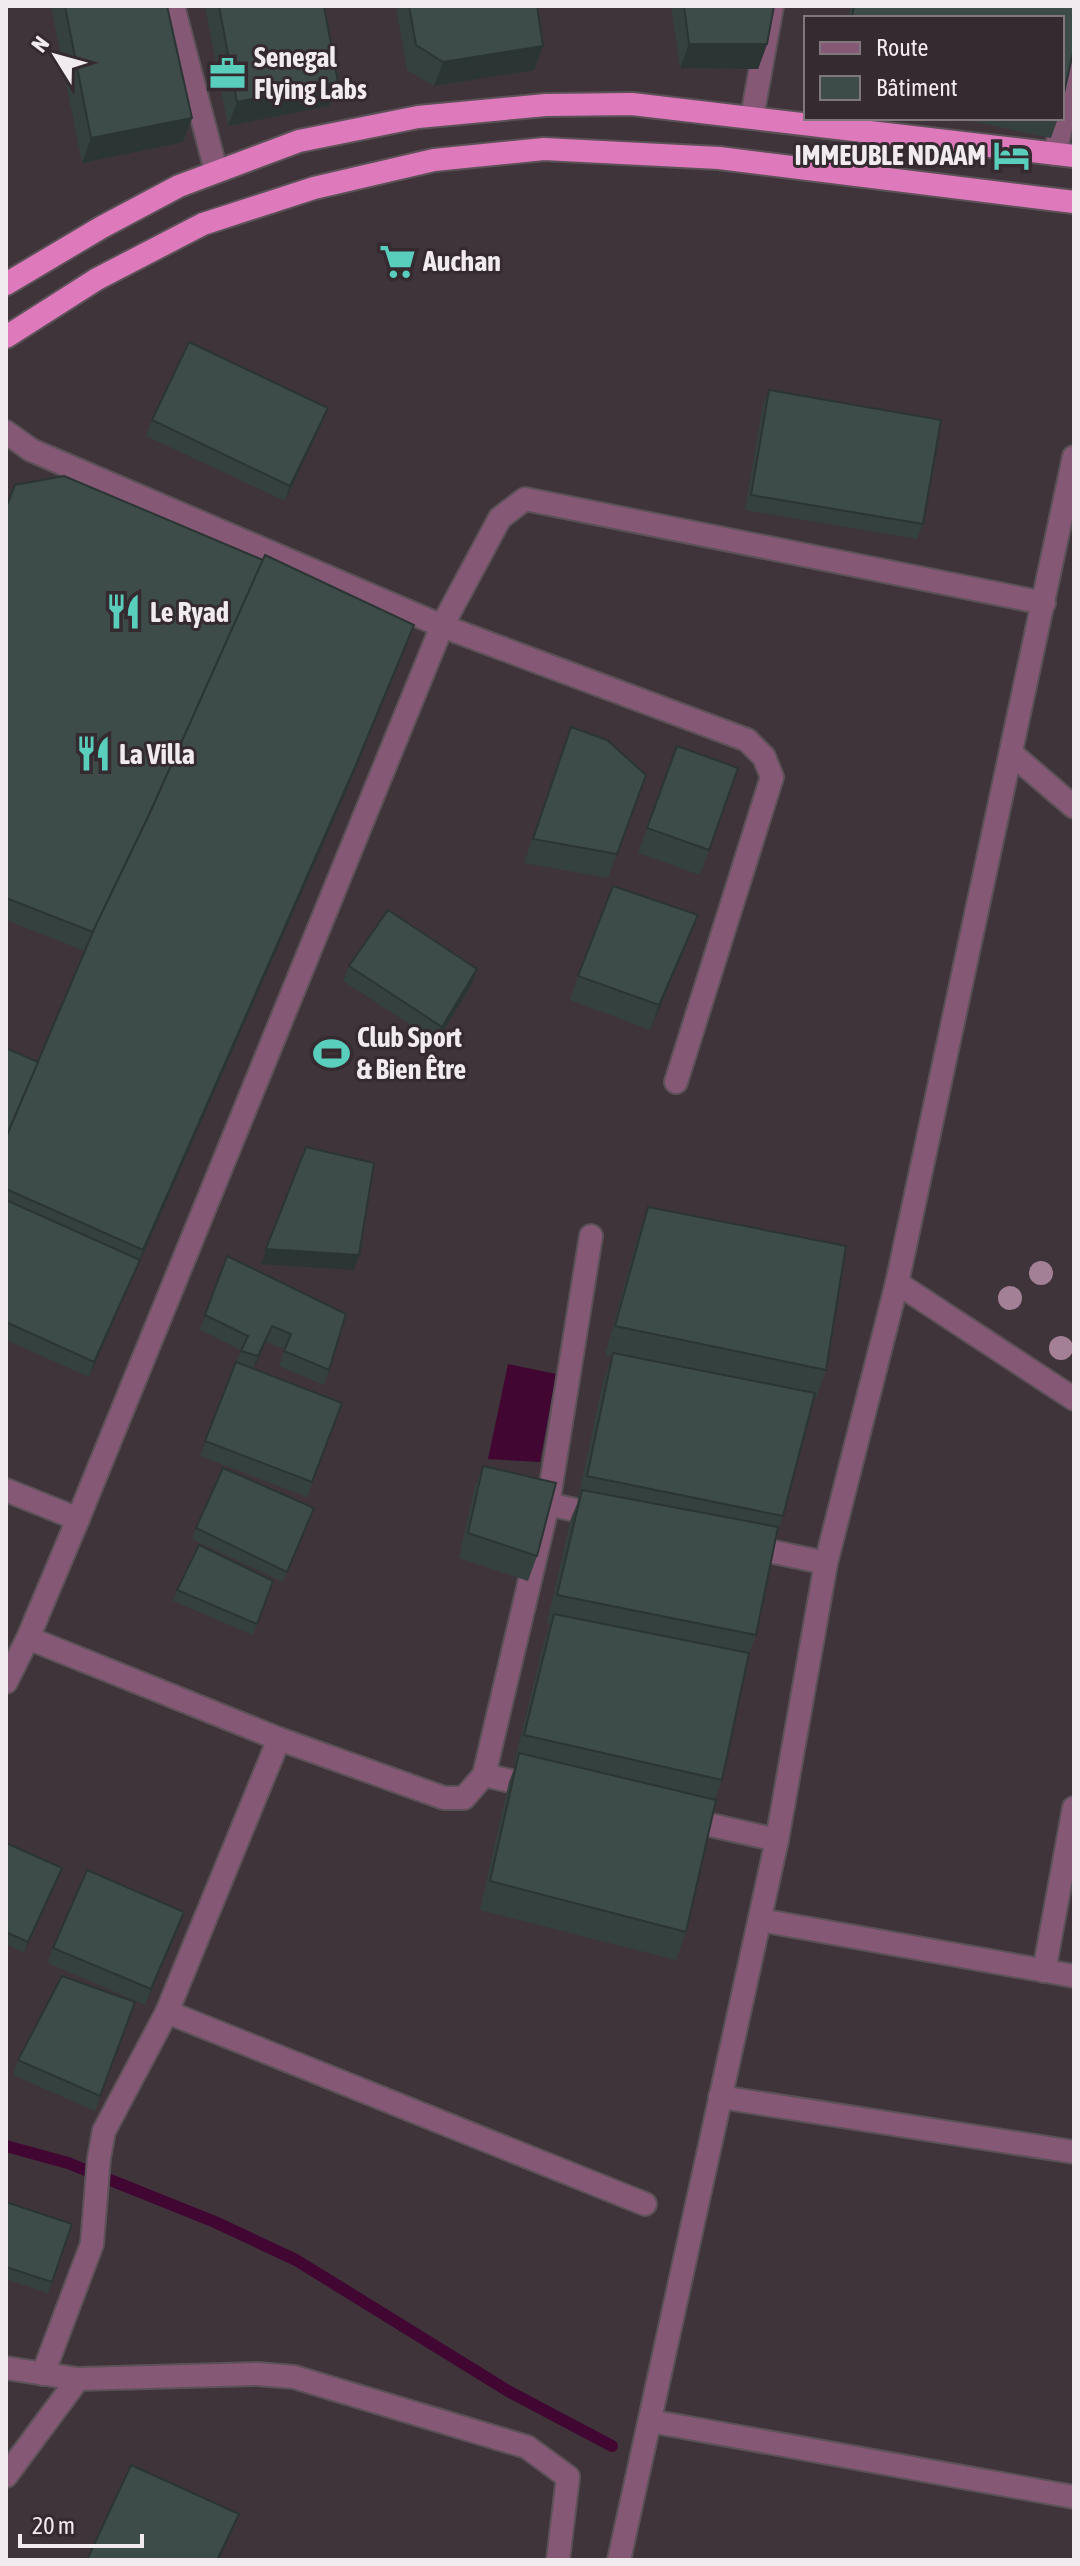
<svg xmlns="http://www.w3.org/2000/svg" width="1080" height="2566" font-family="'Asap Condensed',sans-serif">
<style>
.water{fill:#410632}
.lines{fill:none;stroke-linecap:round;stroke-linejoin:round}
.stream{stroke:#410632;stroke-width:12}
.minor-casing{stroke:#5b5157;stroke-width:26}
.trunk-casing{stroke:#5b5157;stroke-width:26}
.minor{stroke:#855875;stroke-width:22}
.trunk{stroke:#de79bc;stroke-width:22}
.tree{fill:#a48096}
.wall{fill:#35413f}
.shaded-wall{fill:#2b3533}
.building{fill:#3e4c49;stroke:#2b3533;stroke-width:2}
.labels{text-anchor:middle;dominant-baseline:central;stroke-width:6;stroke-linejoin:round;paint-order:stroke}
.poi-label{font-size:28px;font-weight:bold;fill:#f1eaee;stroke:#342a30;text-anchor:start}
</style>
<rect width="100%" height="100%" fill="#3e343a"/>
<polygon class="water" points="508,1364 556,1374 540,1462 488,1459"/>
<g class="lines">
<polyline class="stream" points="6,2146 68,2163 215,2222 296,2260 508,2391 612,2446"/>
<defs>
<g id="minor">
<polyline points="173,6 216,171"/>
<polyline points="752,117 772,6"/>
<polyline points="1055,154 1074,70"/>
<polyline points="6,432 31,450 442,626 747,740 764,757 772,777 676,1082"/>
<polyline points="1012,754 1074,807"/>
<polyline points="897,1283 1074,1399"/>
<polyline points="6,1490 78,1519"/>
<polyline points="548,1504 602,1516"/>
<polyline points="745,1546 826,1563"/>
<polyline points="28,1638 279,1739 167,2012 104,2131 99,2158 92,2244 43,2374"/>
<polyline points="6,1682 28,1638 78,1519 442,626 500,518 525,499 1044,603"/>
<polyline points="279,1739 444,1798 464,1798 484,1775 548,1504 591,1236"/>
<polyline points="484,1775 537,1787"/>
<polyline points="684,1819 777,1840"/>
<polyline points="760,1920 1074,1976"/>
<polyline points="1044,1971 1074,1808"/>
<polyline points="167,2012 645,2204"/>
<polyline points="720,2097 1074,2152"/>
<polyline points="6,2368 78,2379 257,2374 294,2377 527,2447 568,2477 558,2560"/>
<polyline points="650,2421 1074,2497"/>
<polyline points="6,2476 78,2379"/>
<polyline points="619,2560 777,1840 826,1563 897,1283 1074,457"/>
</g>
<g id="trunk">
<polyline points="6,284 102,227 179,186 299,141 418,117 546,105 632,104 1074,156"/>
<polyline points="6,337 97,279 203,224 314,188 434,160 544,149 719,158 1074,202"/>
</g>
</defs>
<use href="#minor" class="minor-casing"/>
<use href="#trunk" class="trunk-casing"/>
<use href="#minor" class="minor"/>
<use href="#trunk" class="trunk"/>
</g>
<g class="tree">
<circle cx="1041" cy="1273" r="12"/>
<circle cx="1010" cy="1298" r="12"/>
<circle cx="1061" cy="1348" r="12"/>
</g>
<g class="wall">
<polygon points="51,6 167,6 192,118 183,142 82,163"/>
<polygon points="205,6 324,6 329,106 228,126"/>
<polygon points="396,6 537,6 543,46 534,70 434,86 407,70"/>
<polygon points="671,6 774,6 767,44 758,69 680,68"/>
<polygon points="851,6 1074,6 1062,18 848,18"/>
<polygon points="956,118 1058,118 1051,138"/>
<polygon points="769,390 923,524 917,539 745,510 763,405"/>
<polygon points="152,420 322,423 285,501 146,436"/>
<polygon points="6,508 405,649 346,792 89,1377 6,1340 6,1048 38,1062 85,951 6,920"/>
<polygon points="571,727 646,775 608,878 524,863"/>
<polygon points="677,746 738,768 700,875 638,853"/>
<polygon points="689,939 650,1030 570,1000 578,976"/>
<polygon points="349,966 472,984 437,1042 343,981"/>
<polygon points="648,1207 826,1370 816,1398 814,1398 783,1516 777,1533 756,1635 748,1656 722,1780 715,1799 686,1932 676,1960 480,1910 509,1782 516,1764 514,1763 544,1642 550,1624 547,1623 571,1518 577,1504 603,1382 612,1356 605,1355 638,1236"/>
<polygon points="227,1256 329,1370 324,1385 279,1366 285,1349 266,1342 253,1369 342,1403 307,1497 200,1456 241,1350 200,1330"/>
<polygon points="483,1466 537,1556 528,1581 459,1558 474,1490"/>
<polygon points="310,1519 283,1582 192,1539 196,1528"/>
<polygon points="273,1581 253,1635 173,1601 177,1590"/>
<polygon points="6,1843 62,1868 24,1953 6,1944"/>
<polygon points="179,1927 145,2005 48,1963 53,1948"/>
<polygon points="135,2002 95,2111 13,2075 18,2060"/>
<polygon points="6,2202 72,2224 48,2293 6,2279"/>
</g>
<g class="shaded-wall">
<polygon points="689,44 767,44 758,69 680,68"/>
<polygon points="543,46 534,70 434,86 443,62"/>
<polygon points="338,82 329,106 228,126 237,102"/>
<polygon points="192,118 183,142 82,163 91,138"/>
<polygon points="328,408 322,423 285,501 290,486"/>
<polygon points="414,625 405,649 346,792 134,1275 143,1250"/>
<polygon points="698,915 689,939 650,1030 659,1005"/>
<polygon points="477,969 472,984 437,1042 442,1027"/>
<polygon points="266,1249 359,1255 354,1270 261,1264"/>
<polygon points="140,1260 134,1275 89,1377 94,1362"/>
<polygon points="272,1326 266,1342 252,1372 258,1356"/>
<polygon points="62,1868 58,1879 24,1953 28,1942"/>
<polygon points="184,1912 179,1927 145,2005 151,1989"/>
<polygon points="239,2514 233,2529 219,2560 217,2560"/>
</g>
<g class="building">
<polygon points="65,6 167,6 192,118 91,138"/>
<polygon points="219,6 324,6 338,82 237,102"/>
<polygon points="409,6 537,6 543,46 443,62 416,45"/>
<polygon points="684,6 774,6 767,44 689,44"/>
<polygon points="854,6 1074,6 1074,48 1062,102 1062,18 852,18"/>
<polygon points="189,342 328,408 290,486 152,420"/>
<polygon points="769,390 941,420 923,524 751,495"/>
<polygon points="64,476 263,560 149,815 93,932 6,898 6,508 15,485"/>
<polygon points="265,555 414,625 355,767 143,1250 6,1189 6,1137 95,927 149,815"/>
<polygon points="571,727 607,740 646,775 617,854 533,839"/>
<polygon points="677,746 738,768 709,850 647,828"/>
<polygon points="613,886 698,915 659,1005 578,976"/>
<polygon points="388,910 477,969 442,1027 349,966"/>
<polygon points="6,1048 38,1062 6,1137"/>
<polygon points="306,1147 374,1163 359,1255 266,1249"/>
<polygon points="6,1200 140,1260 94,1362 6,1322"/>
<polygon points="648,1207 846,1246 826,1370 615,1326"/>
<polygon points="227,1256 346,1314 329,1370 284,1351 291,1334 272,1326 258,1356 241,1351 248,1336 205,1315"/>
<polygon points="613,1353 815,1393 783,1516 587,1476"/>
<polygon points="236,1362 342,1403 312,1482 205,1441"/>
<polygon points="483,1466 556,1483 537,1556 468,1533"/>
<polygon points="223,1468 314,1508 287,1572 196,1528"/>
<polygon points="582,1490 778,1527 756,1635 557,1595"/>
<polygon points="199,1545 273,1581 257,1624 177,1590"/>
<polygon points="554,1614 749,1653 722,1780 524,1735"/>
<polygon points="519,1753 716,1800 686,1932 490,1881"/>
<polygon points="6,1843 62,1868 28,1942 6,1932"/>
<polygon points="87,1870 184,1912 151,1989 53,1948"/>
<polygon points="62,1976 135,2002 100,2096 18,2060"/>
<polygon points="6,2202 72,2224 52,2282 6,2267"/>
<polygon points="131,2465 239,2514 217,2560 87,2560"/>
</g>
<defs>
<symbol id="office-bare" viewBox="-9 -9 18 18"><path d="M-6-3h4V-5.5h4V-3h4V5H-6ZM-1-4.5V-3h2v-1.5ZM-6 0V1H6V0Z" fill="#5acebd" stroke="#342a30" stroke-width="2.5" paint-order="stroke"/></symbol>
<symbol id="hotel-bare" viewBox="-9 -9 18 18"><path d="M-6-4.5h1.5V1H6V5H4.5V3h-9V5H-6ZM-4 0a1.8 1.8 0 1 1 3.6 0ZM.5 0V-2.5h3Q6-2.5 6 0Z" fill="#5acebd" stroke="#342a30" stroke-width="2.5" paint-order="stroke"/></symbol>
<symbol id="supermarket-bare" viewBox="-9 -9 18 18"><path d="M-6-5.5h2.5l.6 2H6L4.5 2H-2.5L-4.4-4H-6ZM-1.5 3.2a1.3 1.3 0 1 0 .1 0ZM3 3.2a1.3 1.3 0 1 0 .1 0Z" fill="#5acebd" stroke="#342a30" stroke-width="2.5" paint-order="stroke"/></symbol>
<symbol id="restaurant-bare" viewBox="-9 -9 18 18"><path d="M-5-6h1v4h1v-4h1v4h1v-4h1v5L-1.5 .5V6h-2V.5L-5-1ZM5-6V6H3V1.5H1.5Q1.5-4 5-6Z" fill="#5acebd" stroke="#342a30" stroke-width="2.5" paint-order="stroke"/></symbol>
<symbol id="stadium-bare" viewBox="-9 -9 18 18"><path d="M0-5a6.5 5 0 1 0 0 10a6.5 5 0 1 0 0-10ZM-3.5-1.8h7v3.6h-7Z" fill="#5acebd" stroke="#342a30" stroke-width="2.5" paint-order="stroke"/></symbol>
</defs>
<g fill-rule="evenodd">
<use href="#office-bare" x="202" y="48" width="51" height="51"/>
<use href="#hotel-bare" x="986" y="130" width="51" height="51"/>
<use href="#supermarket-bare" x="372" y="236" width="51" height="51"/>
<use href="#restaurant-bare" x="98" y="586" width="51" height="51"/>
<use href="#restaurant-bare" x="68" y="728" width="51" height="51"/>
<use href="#stadium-bare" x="306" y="1028" width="51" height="51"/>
</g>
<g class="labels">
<g class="poi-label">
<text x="254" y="57">Senegal<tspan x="254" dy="32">Flying Labs</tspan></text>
<text x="986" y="155" text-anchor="end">IMMEUBLE NDAAM</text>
<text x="423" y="261">Auchan</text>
<text x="150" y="612">Le Ryad</text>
<text x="119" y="754">La Villa</text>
<text x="357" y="1037">Club Sport<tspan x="357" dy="32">&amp; Bien Être</tspan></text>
</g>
</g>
<rect width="1080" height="2566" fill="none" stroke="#f1eaee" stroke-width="16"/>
<rect x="804" y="16" width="260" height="104" fill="#342a30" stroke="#80777c" stroke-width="2"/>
<rect x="820" y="42" width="40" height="12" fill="#855875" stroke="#80777c" stroke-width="2"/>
<text x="876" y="56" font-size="24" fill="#f1eaee">Route</text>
<rect x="820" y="76" width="40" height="24" fill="#3e4c49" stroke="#80777c" stroke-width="2"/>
<text x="876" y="96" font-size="24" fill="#f1eaee">Bâtiment</text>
<g transform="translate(56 56) rotate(307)" stroke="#342a30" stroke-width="6" paint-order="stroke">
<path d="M0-6L14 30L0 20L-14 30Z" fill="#f1eaee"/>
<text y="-12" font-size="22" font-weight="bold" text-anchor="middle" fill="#f1eaee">N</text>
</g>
<path d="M20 2534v12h122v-12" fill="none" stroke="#f1eaee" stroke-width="4"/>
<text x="32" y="2534" font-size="24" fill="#f1eaee" stroke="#342a30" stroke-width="6" paint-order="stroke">20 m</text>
</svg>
